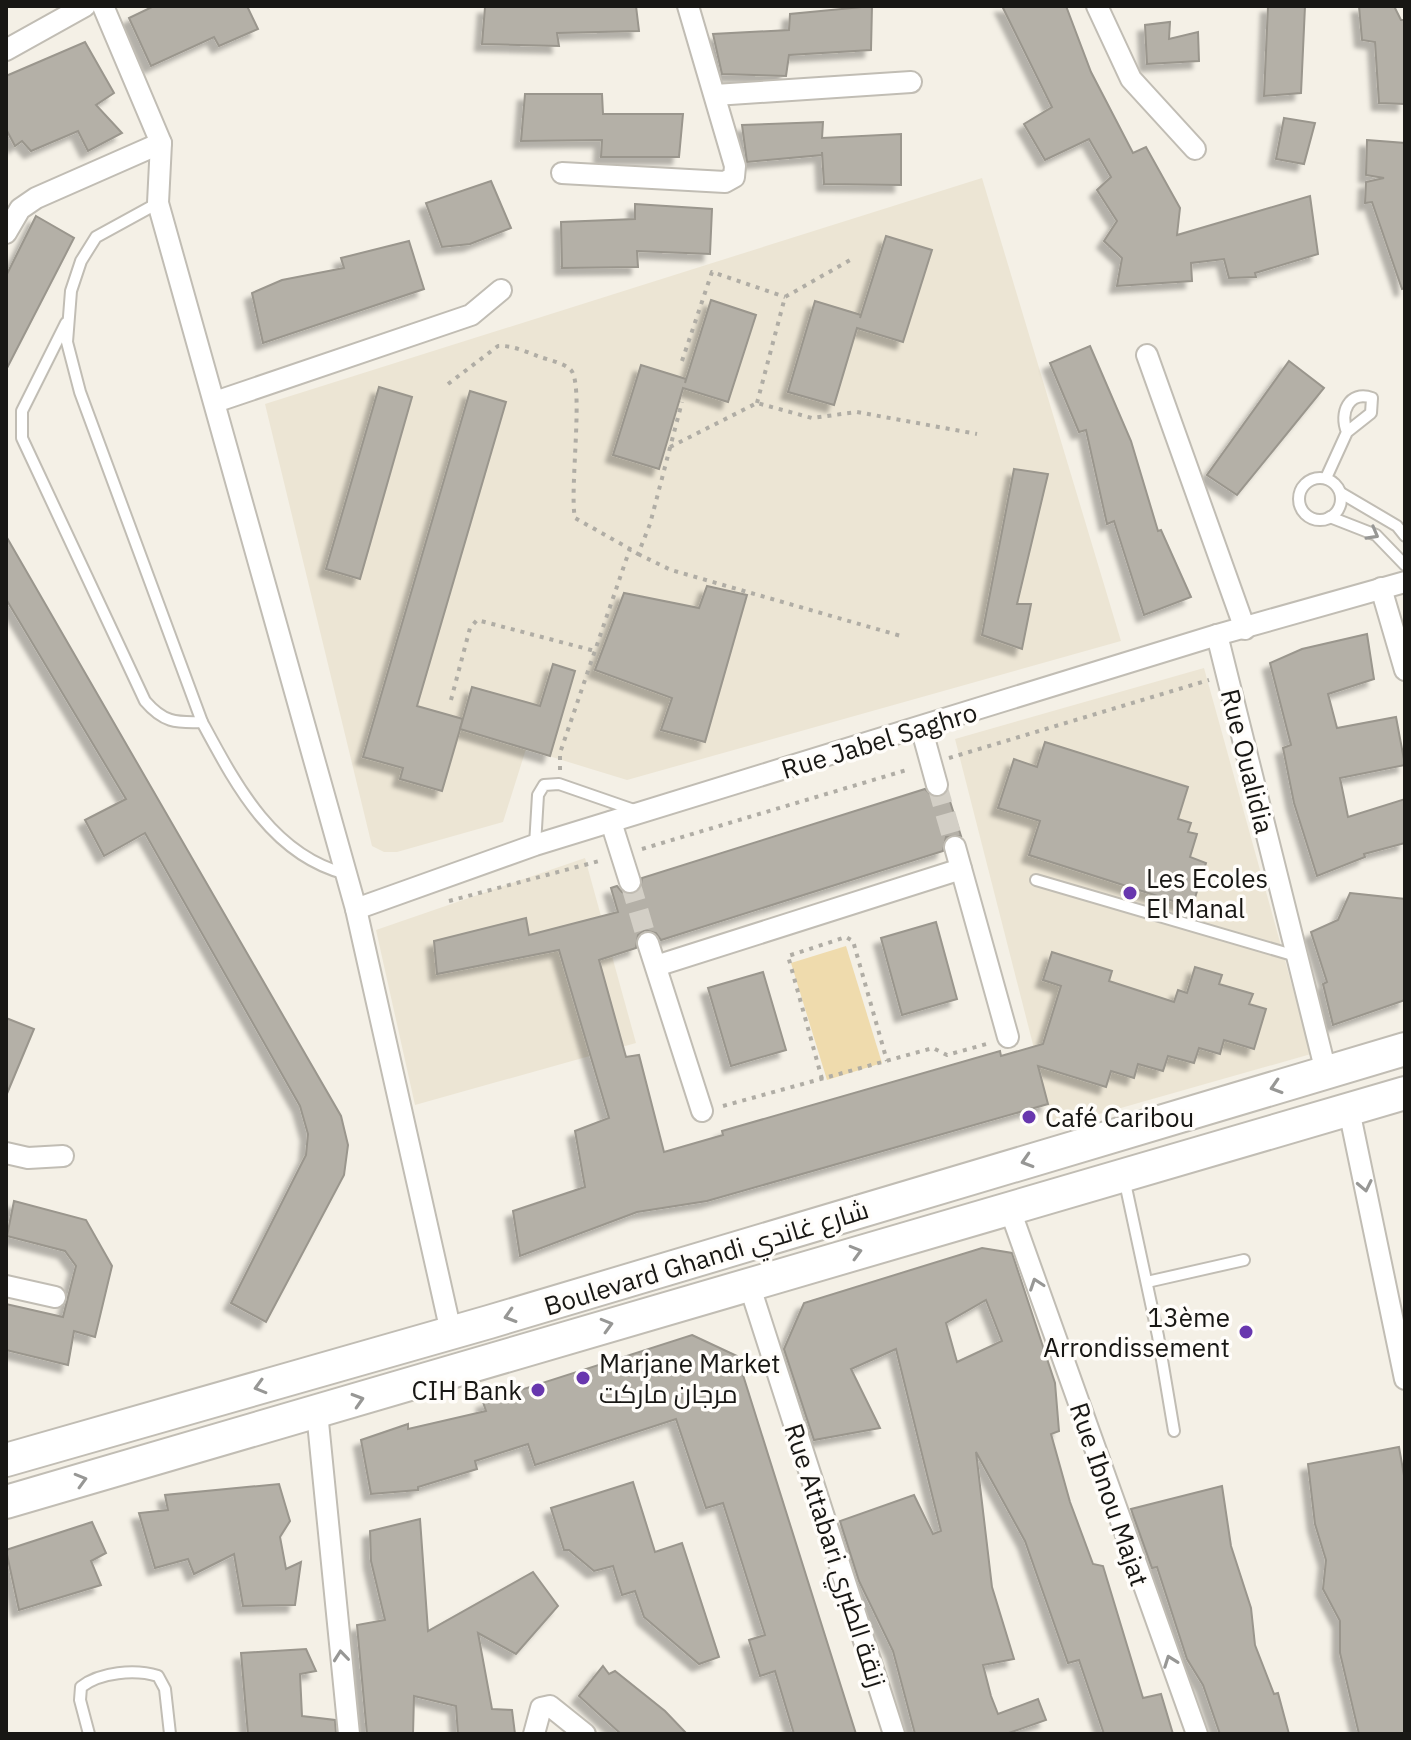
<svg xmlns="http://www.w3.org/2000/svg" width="1411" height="1740" font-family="'IBM Plex Sans',Cairo,sans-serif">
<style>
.built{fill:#ece5d4}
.green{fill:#efdbad}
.building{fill:#b4b0a7;stroke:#9a968d;stroke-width:2;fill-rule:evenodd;filter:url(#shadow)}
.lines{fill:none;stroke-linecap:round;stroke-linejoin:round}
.street-tunnel{stroke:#d3cfc6;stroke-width:20;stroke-dasharray:20 10;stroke-linecap:butt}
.lane-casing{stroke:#c1bdb4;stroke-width:14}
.street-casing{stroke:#c1bdb4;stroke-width:24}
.primary-casing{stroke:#c1bdb4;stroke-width:36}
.path{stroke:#b0ada5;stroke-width:4;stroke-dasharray:4 6;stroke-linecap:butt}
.lane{stroke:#fff;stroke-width:10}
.street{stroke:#fff;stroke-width:20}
.primary{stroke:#fff;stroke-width:32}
.oneway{stroke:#979795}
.poi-dot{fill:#6837ae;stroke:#fffdfa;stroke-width:3}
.labels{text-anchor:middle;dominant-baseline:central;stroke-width:7;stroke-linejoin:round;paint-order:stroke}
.street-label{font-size:26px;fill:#181714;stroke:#fffdfa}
.poi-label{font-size:26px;fill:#181714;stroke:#fffdfa;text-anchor:start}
</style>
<defs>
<filter id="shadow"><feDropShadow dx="-7" dy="7" stdDeviation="2" flood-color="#0004"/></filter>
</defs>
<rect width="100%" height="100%" fill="#f4f0e6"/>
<g class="built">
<polygon points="982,178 1121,641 627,780 526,749 503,822 397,852 384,852 372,846 265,404"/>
<polygon points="1204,668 1311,1054 1054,1127 955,739"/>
<polygon points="585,858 636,1043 415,1105 376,930"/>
</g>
<polygon class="green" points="846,946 882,1063 827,1080 791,963"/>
<g class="building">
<polygon points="154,6 247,6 258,29 219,46 214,37 151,66 129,18"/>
<polygon points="636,6 639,31 557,33 559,46 482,44 485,7"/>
<polygon points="872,6 871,50 789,55 786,76 722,74 713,34 789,30 790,14"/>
<polygon points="1002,6 1066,6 1091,72 1133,153 1146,147 1180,208 1177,235 1310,196 1318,254 1255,273 1256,277 1229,278 1224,259 1191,263 1192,281 1117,286 1122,258 1104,241 1117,221 1097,190 1111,177 1089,139 1045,160 1024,124 1052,107"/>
<polygon points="1268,6 1305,6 1301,93 1264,96"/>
<polygon points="1359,6 1394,6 1401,20 1405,20 1405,104 1379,103 1375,42 1362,40"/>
<polygon points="1170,22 1169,39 1198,32 1199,61 1147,64 1145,25"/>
<polygon points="85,42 114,93 96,105 122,133 88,151 78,131 31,151 22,141 15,146 6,129 6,76"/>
<polygon points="525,94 602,94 603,114 683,114 679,157 601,157 602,140 521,141"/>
<polygon points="1284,118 1315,123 1304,164 1276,159"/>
<polygon points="823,122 822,138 901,134 901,185 824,184 822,152 822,155 747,162 742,125"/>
<polygon points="1367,140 1405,143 1405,288 1402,289 1372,202 1365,203 1366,182 1384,178 1366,175"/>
<polygon points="491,181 511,228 470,244 442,247 426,203"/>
<polygon points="635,204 712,209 710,254 637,251 638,267 562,268 561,222 635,219"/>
<polygon points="36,216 74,238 6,370 6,276"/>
<polygon points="886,236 932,250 903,342 857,328 834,405 788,392 815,301 861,315 860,318"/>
<polygon points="409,241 424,289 263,343 252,293 282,280 344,268 341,258"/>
<polygon points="711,300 756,315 728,402 683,388 659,469 613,455 641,365 686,379 685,383"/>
<polygon points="1090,346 1131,441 1158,531 1161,530 1191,597 1144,615 1114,521 1107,524 1086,430 1079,432 1050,363"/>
<polygon points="1289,361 1324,388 1237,495 1207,475"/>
<polygon points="379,387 412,397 360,579 326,569"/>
<polygon points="470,391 506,402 417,706 463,719 442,791 400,779 403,768 363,757"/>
<polygon points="1014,469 1048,474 1017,604 1031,604 1022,649 982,635"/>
<polygon points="6,536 341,1116 348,1145 344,1175 266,1322 231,1303 306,1155 308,1134 300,1106 145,833 104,856 85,820 126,799 6,599"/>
<polygon points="707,586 747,595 705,742 661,730 672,698 595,670 624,593 699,608"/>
<polygon points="1367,634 1374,679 1328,694 1337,728 1396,717 1405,765 1340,778 1348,817 1405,799 1405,843 1364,854 1365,857 1317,876 1294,803 1283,748 1291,745 1270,663 1302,649"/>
<polygon points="553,664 575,671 550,756 460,729 472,687 540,706"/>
<polygon points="1045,742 1188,787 1178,819 1191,823 1188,832 1197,834 1190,857 1206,863 1192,907 1029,855 1040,821 998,808 1014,759 1037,767"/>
<polygon points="925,789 934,798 947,792 961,836 946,837 943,851 661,940 656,933 645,930 638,935 636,948 599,960 626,1057 639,1055 664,1152 723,1135 722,1131 1000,1051 1001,1056 1043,1044 1061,986 1043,980 1052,952 1112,971 1109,981 1174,1002 1178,990 1187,993 1195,967 1222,975 1219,984 1253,994 1249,1004 1266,1009 1254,1049 1224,1040 1220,1054 1199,1048 1194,1063 1168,1056 1163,1071 1138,1064 1134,1078 1111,1071 1106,1087 1038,1066 1048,1104 707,1201 637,1212 520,1256 513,1211 585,1187 575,1131 609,1118 559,950 437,974 434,941 526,918 529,935 618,912 611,888 617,886 622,892 633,895 640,890 642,878"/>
<polygon points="1350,893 1405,899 1405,1000 1333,1025 1323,984 1327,982 1311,932 1338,920"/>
<polygon points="936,922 957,999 902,1015 881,938"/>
<polygon points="763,972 786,1050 731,1066 708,988"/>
<polygon points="6,1018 34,1029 6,1096"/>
<polygon points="14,1201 86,1220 112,1266 95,1337 74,1331 68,1365 6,1350 6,1304 63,1317 76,1266 65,1251 7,1236"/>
<path d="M982,1248L1012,1253L1055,1383L1059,1431L1051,1434L1070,1502L1093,1564L1103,1566L1143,1698L1161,1694L1173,1734H1104L1079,1660L1068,1663L1025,1541L976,1452L992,1587L1014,1659L983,1665L991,1696L998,1714L1038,1699L1046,1720L1006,1734H915L893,1651L859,1581L840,1521L914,1495L933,1534L941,1531L896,1349L851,1369L880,1428L814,1440L784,1349L804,1303ZM986,1300L1002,1341L957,1362L946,1323Z"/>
<polygon points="692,1335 737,1356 856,1734 794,1734 775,1671 760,1676 749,1640 765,1635 732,1531 723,1503 706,1508 676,1419 535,1465 528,1444 475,1461 477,1469 418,1487 418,1490 371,1494 361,1440 408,1424 408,1429 486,1411 483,1402"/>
<polygon points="1399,1447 1405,1481 1405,1734 1359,1734 1340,1653 1340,1621 1323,1589 1326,1560 1315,1524 1308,1464"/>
<polygon points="633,1482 655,1552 682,1543 719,1657 699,1664 644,1617 635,1591 622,1595 613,1566 594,1571 569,1550 564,1550 551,1508"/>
<polygon points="279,1484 290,1521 280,1537 286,1569 301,1562 295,1605 243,1606 234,1554 194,1574 188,1559 155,1568 139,1513 168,1510 165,1495"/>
<polygon points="1222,1486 1231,1546 1251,1608 1255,1645 1274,1694 1278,1693 1289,1734 1220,1734 1203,1685 1187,1659 1157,1567 1152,1568 1131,1509"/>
<polygon points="420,1519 428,1631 533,1572 558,1606 516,1654 478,1633 492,1709 512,1710 515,1734 458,1734 456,1706 414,1696 413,1734 367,1734 357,1625 385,1620 371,1561 370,1531"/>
<polygon points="92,1522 106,1553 91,1561 101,1585 19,1610 6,1550"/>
<polygon points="306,1649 316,1671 300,1674 302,1716 335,1720 336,1734 248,1734 241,1653"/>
<polygon points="603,1666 609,1674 615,1671 665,1711 687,1734 621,1734 579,1696"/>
</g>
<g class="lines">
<g class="street-tunnel">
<polyline points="937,785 955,847"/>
<polyline points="630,882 648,943"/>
</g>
<defs>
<g id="lane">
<path d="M158,203L96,237L81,261L71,291L67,342L80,392L202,722C236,785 272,855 346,874"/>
<path d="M66,323L22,411V438L145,701C163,722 175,723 202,722"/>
<path d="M1326,478L1347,432L1371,413L1372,398C1349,390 1339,413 1347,432"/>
<circle cx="1320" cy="499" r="21"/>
<polyline points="1341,493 1397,526 1405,536"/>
<polyline points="1330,517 1376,535 1405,565"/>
<polyline points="535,845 538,795 544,785 559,784 637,811"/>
<polyline points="1036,880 1296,956"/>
<polyline points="1124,1178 1158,1336 1174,1431"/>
<polyline points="1147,1282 1244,1260"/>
<path d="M89,1734L80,1700L81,1687C100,1672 135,1669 158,1676L165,1689L170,1734"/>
</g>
<g id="street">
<polyline points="103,6 161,143 158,203 356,909 451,1332"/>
<polyline points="1097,6 1131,79 1195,149"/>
<polyline points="6,50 85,6"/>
<polyline points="715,95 911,82"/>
<polyline points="562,173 725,182 734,177 735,166 688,6"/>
<polyline points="6,233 20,209 36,198 161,143"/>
<polyline points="1147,355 1245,629"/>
<polyline points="215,402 471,315 501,290"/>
<polyline points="1381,588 1405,670"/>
<polyline points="1217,635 1326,1072"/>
<polyline points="921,727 937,785"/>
<polyline points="611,822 630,882"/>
<polyline points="955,847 1008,1037"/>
<polyline points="356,909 535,845 1217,635 1405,582"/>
<polyline points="648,943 702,1111"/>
<polyline points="656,966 961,869"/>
<polyline points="1349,1110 1405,1379"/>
<polyline points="6,1153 28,1158 63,1156"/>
<polyline points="1009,1207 1197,1734"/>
<polyline points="749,1284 894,1734"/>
<polyline points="6,1286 55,1297"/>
<polyline points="317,1412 349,1734"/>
<polyline points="534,1734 541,1708 550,1706 585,1734"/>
</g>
<g id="primary">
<polyline points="6,1460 489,1322 1405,1049"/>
<polyline points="6,1502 1405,1093"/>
</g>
</defs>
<use href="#lane" class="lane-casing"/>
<use href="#street" class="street-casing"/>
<use href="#primary" class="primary-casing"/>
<g class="path">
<polyline points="682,361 712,272 785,297"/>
<path d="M448,384L498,346C512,345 527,352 540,357C549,360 563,363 570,369C585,380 569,490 575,518L630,549"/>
<polyline points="757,403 785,297 852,259"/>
<polyline points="670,447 757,403 812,418 857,412 977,434"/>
<polyline points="638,554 671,570 901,636"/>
<polyline points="451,700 470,628 477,620 595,651"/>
<polyline points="949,758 1209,680"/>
<polyline points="560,770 560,753 625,563 630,549 638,554 650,524 682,402"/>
<polyline points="642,849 910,769"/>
<polyline points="449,901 603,860"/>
<polyline points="822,1079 788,956 846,937 853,941 887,1061"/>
<polyline points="723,1106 933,1048 947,1055 990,1043"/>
</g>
<use href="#lane" class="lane"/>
<use href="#street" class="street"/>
<use href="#primary" class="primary"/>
</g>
<defs><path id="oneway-chevron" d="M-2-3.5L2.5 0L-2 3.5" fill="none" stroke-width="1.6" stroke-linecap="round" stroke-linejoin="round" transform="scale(2)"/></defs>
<g class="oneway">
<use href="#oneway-chevron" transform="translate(1373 534) rotate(29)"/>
<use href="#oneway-chevron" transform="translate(1276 1087) rotate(163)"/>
<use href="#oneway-chevron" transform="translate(1027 1161) rotate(163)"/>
<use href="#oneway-chevron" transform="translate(1365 1186) rotate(78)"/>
<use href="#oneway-chevron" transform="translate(856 1252) rotate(-16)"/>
<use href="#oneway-chevron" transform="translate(1036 1284) rotate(-109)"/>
<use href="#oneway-chevron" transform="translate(510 1316) rotate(163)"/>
<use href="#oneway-chevron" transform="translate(607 1325) rotate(-16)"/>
<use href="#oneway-chevron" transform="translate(260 1387) rotate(164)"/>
<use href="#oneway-chevron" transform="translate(358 1400) rotate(-17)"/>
<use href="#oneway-chevron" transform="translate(81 1480) rotate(-16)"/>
<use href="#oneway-chevron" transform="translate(341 1656) rotate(-96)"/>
<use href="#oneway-chevron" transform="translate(1170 1661) rotate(-110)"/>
</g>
<g class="poi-dot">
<circle cx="1130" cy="893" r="8"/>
<circle cx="1029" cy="1117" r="8"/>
<circle cx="1246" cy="1332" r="8"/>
<circle cx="583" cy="1378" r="8"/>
<circle cx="538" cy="1390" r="8"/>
</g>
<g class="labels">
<g class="street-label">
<text transform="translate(879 740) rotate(-17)">Rue Jabel Saghro</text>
<text transform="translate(1248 761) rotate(76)">Rue Oualidia</text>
<text transform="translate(706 1257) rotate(-17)">Boulevard Ghandi شارع غاندي</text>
<text transform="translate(1110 1494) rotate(71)">Rue Ibnou Majat</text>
<text transform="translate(836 1555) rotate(72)">Rue Attabari زنقة الطبري</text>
</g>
<g class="poi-label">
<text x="1146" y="878">Les Ecoles<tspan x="1146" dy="30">El Manal</tspan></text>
<text x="1045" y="1117">Café Caribou</text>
<text x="1230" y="1317" text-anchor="end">13ème<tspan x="1230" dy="30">Arrondissement</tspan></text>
<text x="599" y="1363">Marjane Market<tspan x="599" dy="30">مرجان ماركت</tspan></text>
<text x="522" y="1390" text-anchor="end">CIH Bank</text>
</g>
</g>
<rect width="1411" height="1740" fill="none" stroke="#181714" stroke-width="16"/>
</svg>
